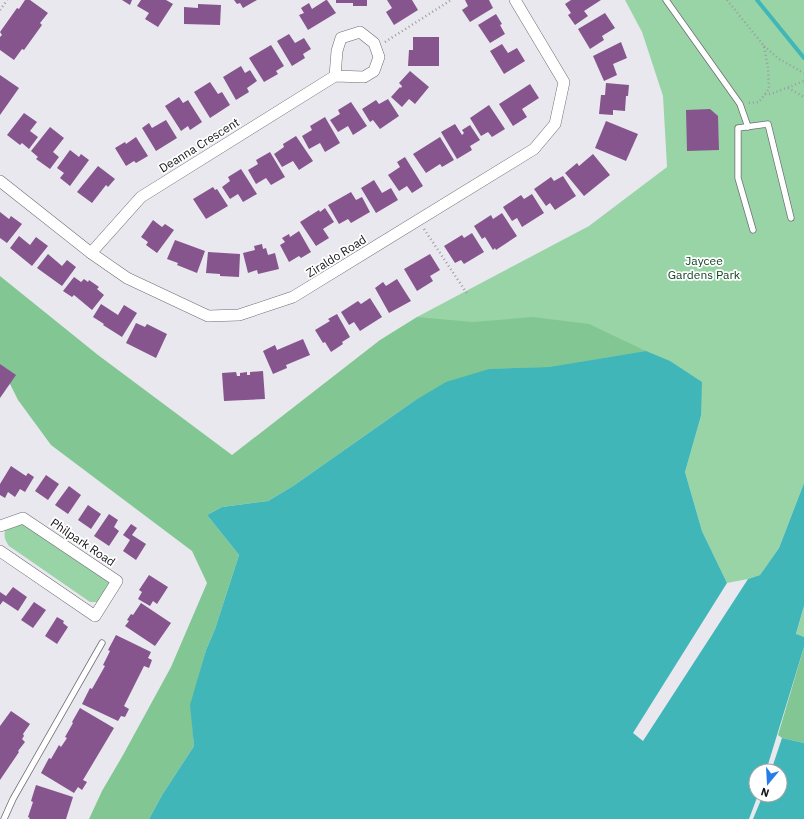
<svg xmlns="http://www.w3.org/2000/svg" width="804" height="819" font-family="'IBM Plex Sans',sans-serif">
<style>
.green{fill:#99d4a7}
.forest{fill:#82c793}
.water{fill:#41b6b9}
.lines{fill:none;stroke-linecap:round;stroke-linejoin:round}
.stream{stroke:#41b6b9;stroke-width:4}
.building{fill:#86558d}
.service-casing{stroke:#6d6d73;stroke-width:7}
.minor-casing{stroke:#6d6d73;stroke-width:12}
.path{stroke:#9d9ca1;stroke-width:2.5;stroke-dasharray:1 3;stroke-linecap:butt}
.service{stroke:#fff;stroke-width:5.5}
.minor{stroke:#fff;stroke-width:11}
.labels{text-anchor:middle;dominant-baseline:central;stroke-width:3.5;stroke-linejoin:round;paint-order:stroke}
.street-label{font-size:12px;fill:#141316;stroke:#fff}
.park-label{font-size:12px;fill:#0e4221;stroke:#fff}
</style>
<rect width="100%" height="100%" fill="#e9e8ef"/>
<g class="green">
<polygon points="625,0 804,0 804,483 779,548 760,575 748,579 727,583 702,531 685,472 701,416 446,382 417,317 589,226 667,167 663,96 642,32"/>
<path d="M23,520L107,578L110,585L99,602H90L9,546C4,539 3,534 7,525Z"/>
<polygon points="804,606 804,637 796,635"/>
</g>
<g class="forest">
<polygon points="0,276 98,355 232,455 380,340 417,317 473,322 533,317 589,324 646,351 549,367 489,369 414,401 293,486 268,501 222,507 207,515 239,555 215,629 206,650 191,705 194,746 162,795 149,819 89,819 102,791 123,755 171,667 207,583 192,551 51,445 18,400 0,364"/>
<polygon points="804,647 804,743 782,738 778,735"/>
</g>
<g class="water">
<polygon points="646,351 670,361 702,382 701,416 685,472 702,531 727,583 633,733 643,741 748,579 760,575 779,548 804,483 804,606 796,634 804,637 804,647 766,771 756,771 756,795 758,795 749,819 149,819 162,795 194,746 190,705 206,650 215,629 239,555 207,515 222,507 268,501 293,486 414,401 446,382 489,369 549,367"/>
<polygon points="782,738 804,743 804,819 753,819 763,795 780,795 780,771 771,771"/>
</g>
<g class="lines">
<polyline class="stream" points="757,0 804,58"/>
</g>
<g class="building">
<polygon points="25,0 30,0 48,13 40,23 42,25 24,50 22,49 14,60 0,50 0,37 2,35 0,32 17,8 19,9"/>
<polygon points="122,0 132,0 130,5"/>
<polygon points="141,0 166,0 173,4 158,27 145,19 149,13 137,6"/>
<polygon points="234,0 257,0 243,8 240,3 237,4"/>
<polygon points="326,0 327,0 336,13 308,30 299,15 304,13 301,8 309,3 312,9"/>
<polygon points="336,0 367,0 367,6 353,6 353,3 336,3"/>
<polygon points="387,0 412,0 418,10 394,25 386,12 392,8"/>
<polygon points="465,0 489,0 493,8 470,22 462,10 468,6"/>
<polygon points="571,0 601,0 584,11 588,16 575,25 568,15 571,13 565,4"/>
<polygon points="198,4 221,5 220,25 184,24 184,7 198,8"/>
<polygon points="605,13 615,28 602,36 604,40 590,49 578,29"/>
<polygon points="496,14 502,24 500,25 505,34 490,43 478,25"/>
<polygon points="289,34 295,43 304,38 311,49 303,54 305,58 292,66 277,41"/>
<polygon points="413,37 439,37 439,66 408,66 409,50 413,50"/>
<polygon points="621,42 627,58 613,64 617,75 604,81 593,56"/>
<polygon points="502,44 508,53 517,48 525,61 504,74 490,51"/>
<polygon points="271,45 284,66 276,71 278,74 264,82 249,58"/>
<polygon points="241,66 245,73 250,70 257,81 247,88 249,92 236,100 223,77"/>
<polygon points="410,71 429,87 415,104 409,99 402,107 391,97 400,87 401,88 402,86 399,83"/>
<polygon points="0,75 19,88 0,115"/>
<polygon points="210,82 218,94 222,92 230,105 210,118 194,92"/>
<polygon points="606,83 629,85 628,96 626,96 625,111 613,110 613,115 599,114 601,95 605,95"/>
<polygon points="530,84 539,98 522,109 527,117 513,126 499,104"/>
<polygon points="179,97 183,103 188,100 202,122 190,130 188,126 181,131 165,106"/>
<polygon points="388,99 399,116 380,129 373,120 370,122 362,109 376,100 379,104"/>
<polygon points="351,102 367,126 353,135 348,126 338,132 330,120 340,114 338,110"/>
<polygon points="489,105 505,129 492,137 488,132 481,136 470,118"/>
<polygon points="710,109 718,116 719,150 687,151 686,110"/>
<polygon points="24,113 37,122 30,131 38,137 29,149 22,143 20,145 7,135"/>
<polygon points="325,117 340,143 325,152 320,143 309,149 302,136 312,130 310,126"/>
<polygon points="166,120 177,138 156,151 142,128 149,123 152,128"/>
<polygon points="606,121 638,134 626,161 595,148"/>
<polygon points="455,124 462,135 464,133 462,130 470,125 480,140 470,146 472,150 457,159 441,132"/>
<polygon points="50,127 64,138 53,152 59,157 50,169 36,159 38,157 31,151"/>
<polygon points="296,136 313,161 299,170 293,161 282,167 274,154 284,147 283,144"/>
<polygon points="136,137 148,156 136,163 134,161 126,166 115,148 125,142 126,144"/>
<polygon points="440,137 454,160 442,167 440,164 426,173 413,154"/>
<polygon points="70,150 79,157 81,154 89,160 70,186 60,178 64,173 57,168"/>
<polygon points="270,152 285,177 271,185 266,178 256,184 248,170 258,164 256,160"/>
<polygon points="593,154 610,175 584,196 565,173 577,163 579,166"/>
<polygon points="405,157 423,186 412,193 407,186 399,191 388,175 400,167 397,162"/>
<polygon points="98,166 115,179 108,187 106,185 92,203 77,192"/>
<polygon points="241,169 257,194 243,202 238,194 230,199 222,187 230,181 228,177"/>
<polygon points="563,176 576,196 555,210 550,203 546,206 534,189 551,177 554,181"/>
<polygon points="374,180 382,193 391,188 398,200 376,213 361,188"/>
<polygon points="213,187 215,190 217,189 228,206 206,219 193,199"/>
<polygon points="351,192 356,200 362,197 370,212 351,223 348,219 339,224 328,205"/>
<polygon points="532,194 544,213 522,227 517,218 512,221 503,207 521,195 524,199"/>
<polygon points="325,208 334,222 323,229 329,238 316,246 300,222 319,210 320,212"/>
<polygon points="0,212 9,219 11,216 22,224 7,243 0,238"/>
<polygon points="502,213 517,236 496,250 495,248 493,250 485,237 482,239 474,226 491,215 493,219"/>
<polygon points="153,220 162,227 165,224 174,230 157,253 146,245 148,242 141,237"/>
<polygon points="299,231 311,252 301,258 299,256 289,262 280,245 285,242 282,238 289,234 290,237"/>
<polygon points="472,233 484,252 464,264 461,260 455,263 444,246 462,235 464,238"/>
<polygon points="19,236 30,245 36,237 48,246 32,266 10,248"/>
<polygon points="175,240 205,251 197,273 177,265 178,263 167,259"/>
<polygon points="262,244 263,249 266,248 268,255 275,253 279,269 258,274 257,270 248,273 243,253 255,250 254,246"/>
<polygon points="208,252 240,254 239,277 220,276 220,274 206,273"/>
<polygon points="48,254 62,266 67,260 76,267 62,286 37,268"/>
<polygon points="430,254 440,270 430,276 433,281 417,291 404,269"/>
<polygon points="74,277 81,282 84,279 88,282 89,280 99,287 97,289 104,295 92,310 74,295 72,297 63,291"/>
<polygon points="397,279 411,301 389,313 375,288 383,282 386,286"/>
<polygon points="370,298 382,317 360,331 354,322 349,325 341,312 358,301 361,304"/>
<polygon points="101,304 118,315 124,305 137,313 122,337 103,325 104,324 93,317"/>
<polygon points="337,314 350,337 342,342 343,344 331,352 325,342 323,343 315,330 330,321 328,319"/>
<polygon points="136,323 145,327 147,324 167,334 156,358 126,343"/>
<polygon points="303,339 310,355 286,365 287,368 273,374 263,351 275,345 277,350"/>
<polygon points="0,364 16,375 0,398"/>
<polygon points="263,371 265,399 224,401 222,373 236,372 237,376 240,376 240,373 247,372 247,375 250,375 250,372"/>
<polygon points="11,466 26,476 28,473 34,477 25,492 20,489 15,497 8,492 5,498 0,495 0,484"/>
<polygon points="46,475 59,484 48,500 35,491"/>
<polygon points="69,486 81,495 68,514 55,505"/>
<polygon points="88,505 101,514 91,529 78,520"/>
<polygon points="109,514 118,520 114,527 119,531 109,546 94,536"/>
<polygon points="131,524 137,528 132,535 146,544 136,560 123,551 130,540 123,535"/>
<polygon points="149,575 168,587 157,604 153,601 150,606 138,599 142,592 139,590"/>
<polygon points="13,587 27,597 18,611 3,601 0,605 0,592 6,596"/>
<polygon points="34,602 46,610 33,628 21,620"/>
<polygon points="141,603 171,623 155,646 125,626 129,621 127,620 131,614 133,615"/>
<polygon points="57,617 64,621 63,623 68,627 57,644 45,636"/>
<polygon points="116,635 151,652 148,658 152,660 149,668 144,666 124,706 129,709 125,717 121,716 118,721 82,704 90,688 92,689 105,666 103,665 110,651 108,650"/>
<polygon points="80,708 114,728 83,780 87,782 82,790 78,787 74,793 41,773 49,758 51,759 59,745 61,747 67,738 65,737 73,723 72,722"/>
<polygon points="11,711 30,724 23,734 24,736 22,739 25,742 18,751 19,752 0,780 0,726"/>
<polygon points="36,785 73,797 66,819 29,819 30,818 28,817 33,802 31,801"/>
</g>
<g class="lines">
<defs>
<g id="service">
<polyline points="666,0 740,104 748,127"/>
<polyline points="753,230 738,178 738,128 768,124 791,218"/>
<polyline points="4,819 13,799 102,643"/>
</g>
<g id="minor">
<polyline points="0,181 91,253 127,278 208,316 239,315 293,297 534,149 555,124 564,82 515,0"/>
<polyline points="91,253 141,197 335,76 364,77 374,71 379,57 374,43 360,32 341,38 337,51 335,76"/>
<polyline points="0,526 23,518 117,581 95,616 0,551"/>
</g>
</defs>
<use href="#service" class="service-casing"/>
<use href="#minor" class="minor-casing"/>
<g class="path">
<polyline points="727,0 764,46 768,68 769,89 759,102 748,103"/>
<polyline points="0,10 7,0"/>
<polyline points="385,42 451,0"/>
<polyline points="764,46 779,59 804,73"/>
<polyline points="788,88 804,97"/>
<polyline points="765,94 771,94 804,81"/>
<polyline points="424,229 468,295"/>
</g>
<use href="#service" class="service"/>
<use href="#minor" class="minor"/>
</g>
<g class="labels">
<g class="street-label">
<text transform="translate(199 145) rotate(-32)">Deanna Crescent</text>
<text transform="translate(336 256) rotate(-32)">Ziraldo Road</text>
<text transform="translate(83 542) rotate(34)">Philpark Road</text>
</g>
<g class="park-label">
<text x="704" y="260">Jaycee<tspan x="704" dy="14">Gardens Park</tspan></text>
</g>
</g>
<g transform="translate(768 783) rotate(198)"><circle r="19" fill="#ffffff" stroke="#a1a1a2"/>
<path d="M0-3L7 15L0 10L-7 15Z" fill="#277de7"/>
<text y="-6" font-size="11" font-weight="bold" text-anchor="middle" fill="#141316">N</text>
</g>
</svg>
